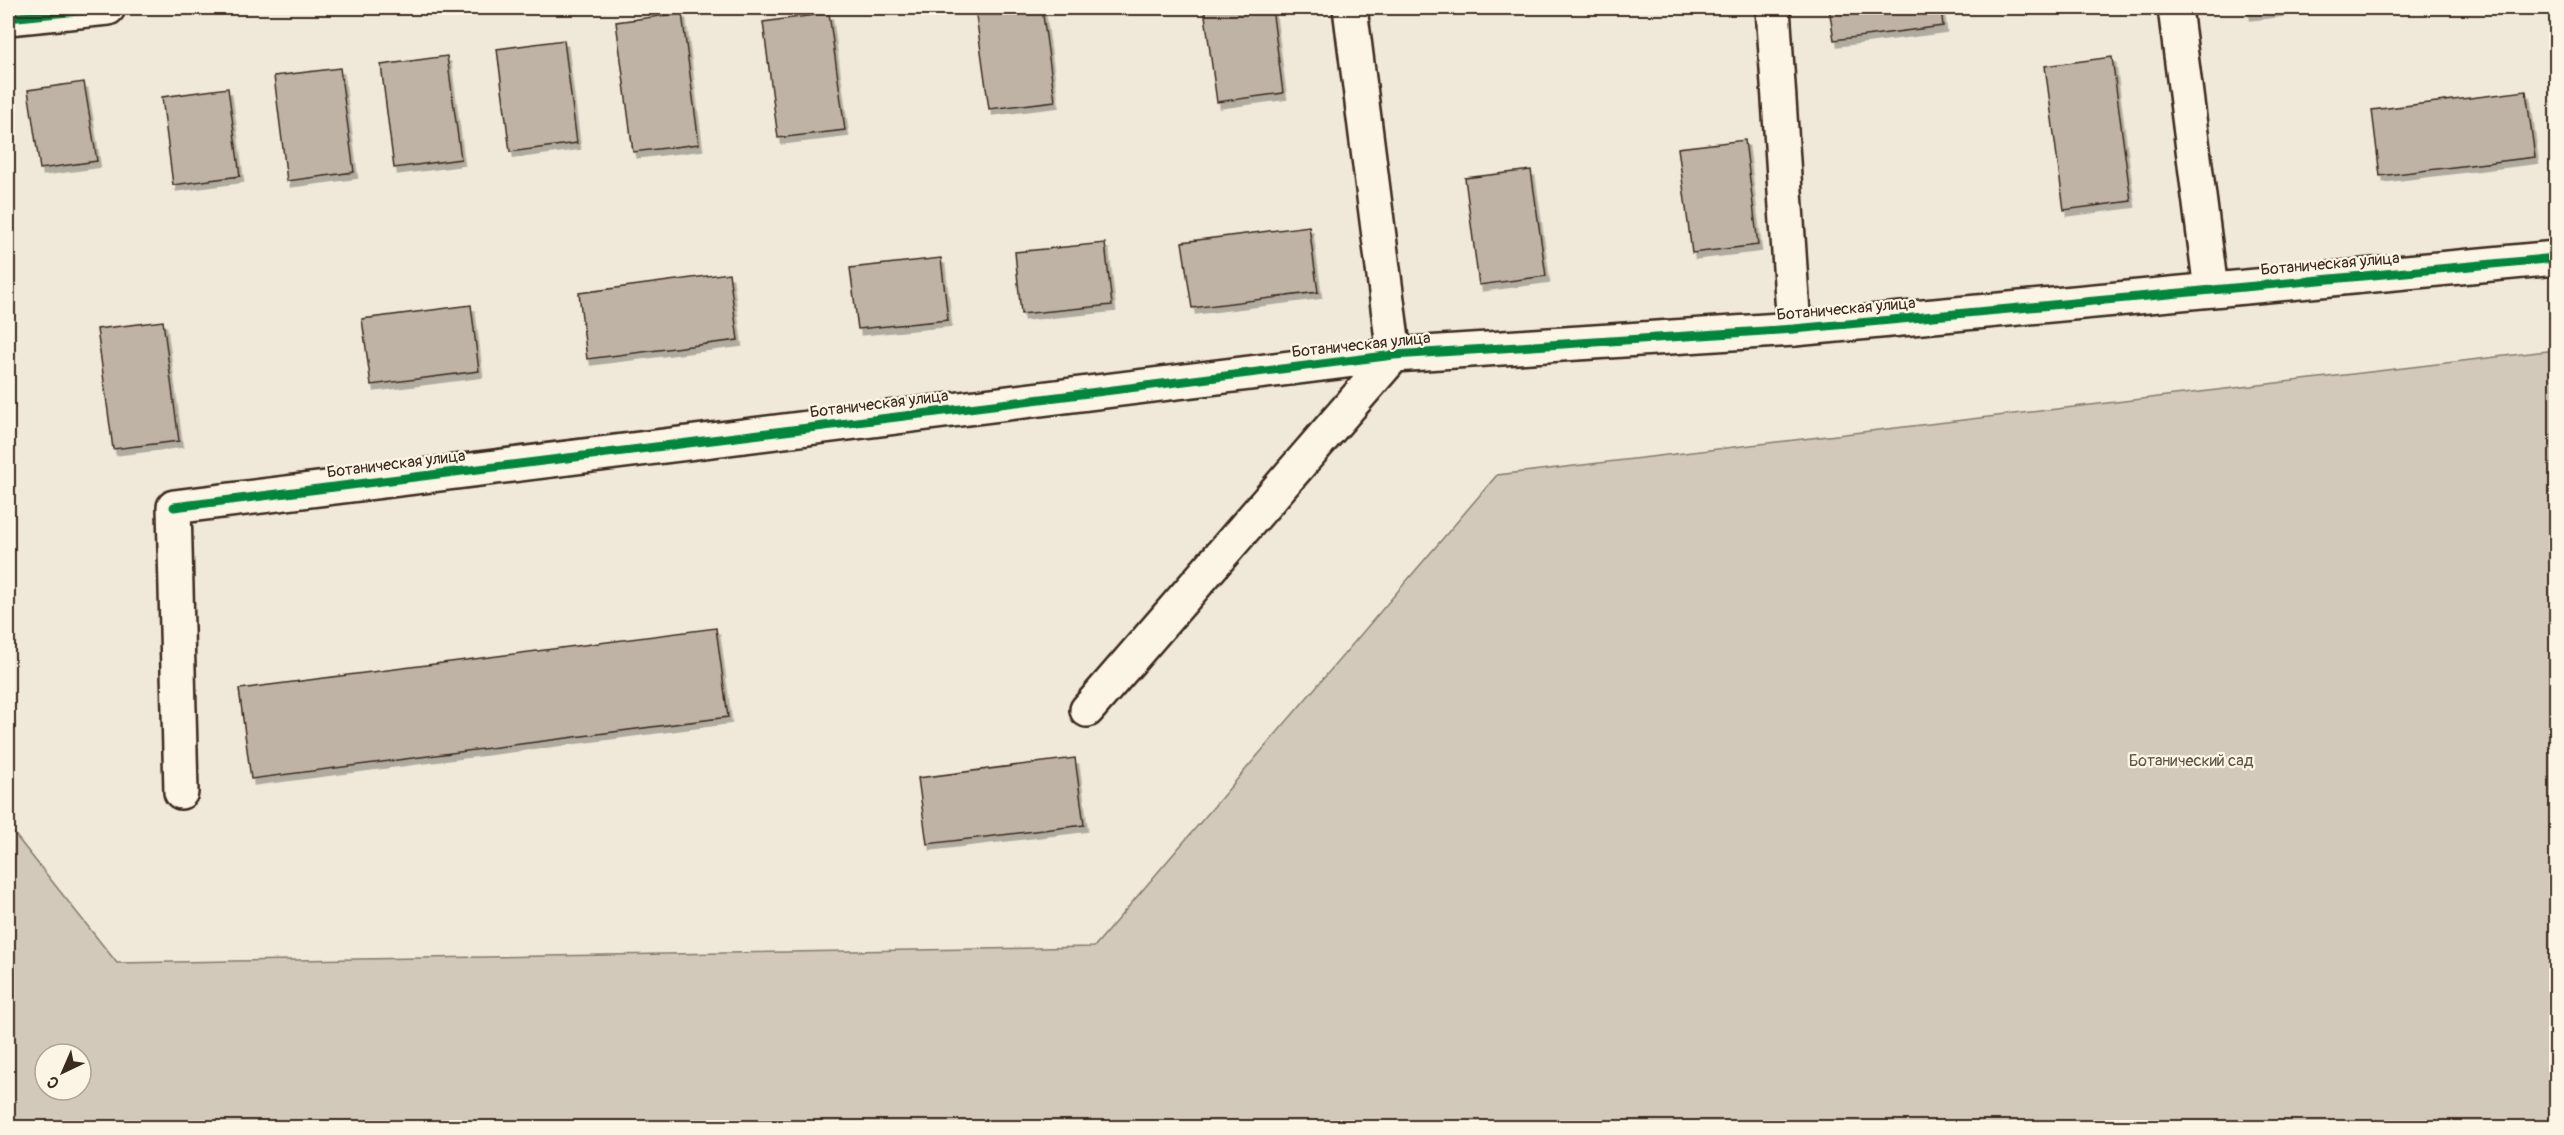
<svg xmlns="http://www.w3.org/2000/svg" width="2564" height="1135" font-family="Pangolin,sans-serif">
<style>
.green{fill:#d2c9ba;stroke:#867a6c;stroke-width:1.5;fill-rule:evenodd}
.building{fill:#beb3a4;stroke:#3b2a1e;stroke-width:1.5;filter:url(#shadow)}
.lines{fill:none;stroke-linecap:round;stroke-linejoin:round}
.minor-casing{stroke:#3b2a1e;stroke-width:38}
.minor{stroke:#fcf5e5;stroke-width:33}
.cycleway-casing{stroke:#fcf5e5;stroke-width:13}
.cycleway{stroke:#00873e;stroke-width:9}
.labels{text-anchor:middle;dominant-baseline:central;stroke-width:4.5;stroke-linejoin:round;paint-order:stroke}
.street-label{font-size:16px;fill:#3b2a1e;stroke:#fcf5e5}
.park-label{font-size:16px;fill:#615245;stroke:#fcf5e5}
</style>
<defs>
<filter id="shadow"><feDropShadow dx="3.5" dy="6" stdDeviation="0" flood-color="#0004"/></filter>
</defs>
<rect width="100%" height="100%" fill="#f0e9d9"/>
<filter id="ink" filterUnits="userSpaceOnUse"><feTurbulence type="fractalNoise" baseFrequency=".0167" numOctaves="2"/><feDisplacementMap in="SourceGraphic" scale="12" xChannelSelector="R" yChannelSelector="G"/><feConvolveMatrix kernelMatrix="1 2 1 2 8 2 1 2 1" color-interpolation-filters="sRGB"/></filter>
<g filter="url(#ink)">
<path class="green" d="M2556,350V1127H8V826L117,963L1094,947L1497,475ZM45,1054H81V1090H45Z"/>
<g class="building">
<polygon points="975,8 1042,8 1055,101 989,109"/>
<polygon points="1204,8 1272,8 1283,93 1217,102"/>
<polygon points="1829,8 1941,8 1943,26 1834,40"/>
<polygon points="2246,8 2297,8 2247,14"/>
<polygon points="682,13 699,144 633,152 616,22"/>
<polygon points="829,13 845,130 778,138 763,22"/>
<polygon points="564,40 577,143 510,152 497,49"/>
<polygon points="447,56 461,159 394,168 381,65"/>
<polygon points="2112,57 2131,201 2064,210 2045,66"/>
<polygon points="340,68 354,172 287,181 274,76"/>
<polygon points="84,82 97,161 40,169 28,90"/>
<polygon points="228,88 240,176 173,185 162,97"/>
<polygon points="2526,91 2535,157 2380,176 2372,110"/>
<polygon points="1745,140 1758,245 1692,253 1678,148"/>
<polygon points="1531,170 1546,276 1479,285 1465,178"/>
<polygon points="1309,226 1318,292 1192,308 1182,242"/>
<polygon points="1105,243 1112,305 1021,314 1015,252"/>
<polygon points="941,258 948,320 858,329 850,268"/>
<polygon points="729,273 738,340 587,359 579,293"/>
<polygon points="471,305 479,371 371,385 362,319"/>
<polygon points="163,321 179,441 113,449 97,329"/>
<polygon points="716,628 728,717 251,779 239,689"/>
<polygon points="1075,758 1084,825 927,844 918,778"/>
</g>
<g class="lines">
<defs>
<g id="minor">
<polyline points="1773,8 1794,329"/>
<polyline points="2175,8 2211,290"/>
<polyline points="8,18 108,8"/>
<polyline points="1087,710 1394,355 1350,8"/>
<polyline points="181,792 174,507 1394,355 1794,329 2556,258"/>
</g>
</defs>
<use href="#minor" class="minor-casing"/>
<use href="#minor" class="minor"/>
<defs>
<g id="cycleway">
<polyline points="8,18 108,8"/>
<polyline points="174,507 1394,355 1794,329 2556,258"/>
</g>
</defs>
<use href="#cycleway" class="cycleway-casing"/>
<use href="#cycleway" class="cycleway"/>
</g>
</g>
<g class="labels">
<g class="street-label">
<text transform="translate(2330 264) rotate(-5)">Ботаническая улица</text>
<text transform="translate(1846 309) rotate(-5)">Ботаническая улица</text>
<text transform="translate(1361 345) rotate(-6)">Ботаническая улица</text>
<text transform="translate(879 404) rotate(-7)">Ботаническая улица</text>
<text transform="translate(396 464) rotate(-7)">Ботаническая улица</text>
</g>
<g class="park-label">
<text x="2191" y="761">Ботанический сад</text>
</g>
</g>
<rect width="2564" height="1135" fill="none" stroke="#fcf5e5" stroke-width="30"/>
<rect x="15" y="15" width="2534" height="1105" fill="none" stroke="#3b2a1e" stroke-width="2" filter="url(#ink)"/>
<g transform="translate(63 1072) rotate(224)"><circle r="28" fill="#fcf5e5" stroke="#afa495" stroke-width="1.5"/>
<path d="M0-4.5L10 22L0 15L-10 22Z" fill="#3b2a1e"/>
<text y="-9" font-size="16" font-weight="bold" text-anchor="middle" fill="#3b2a1e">С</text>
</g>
</svg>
